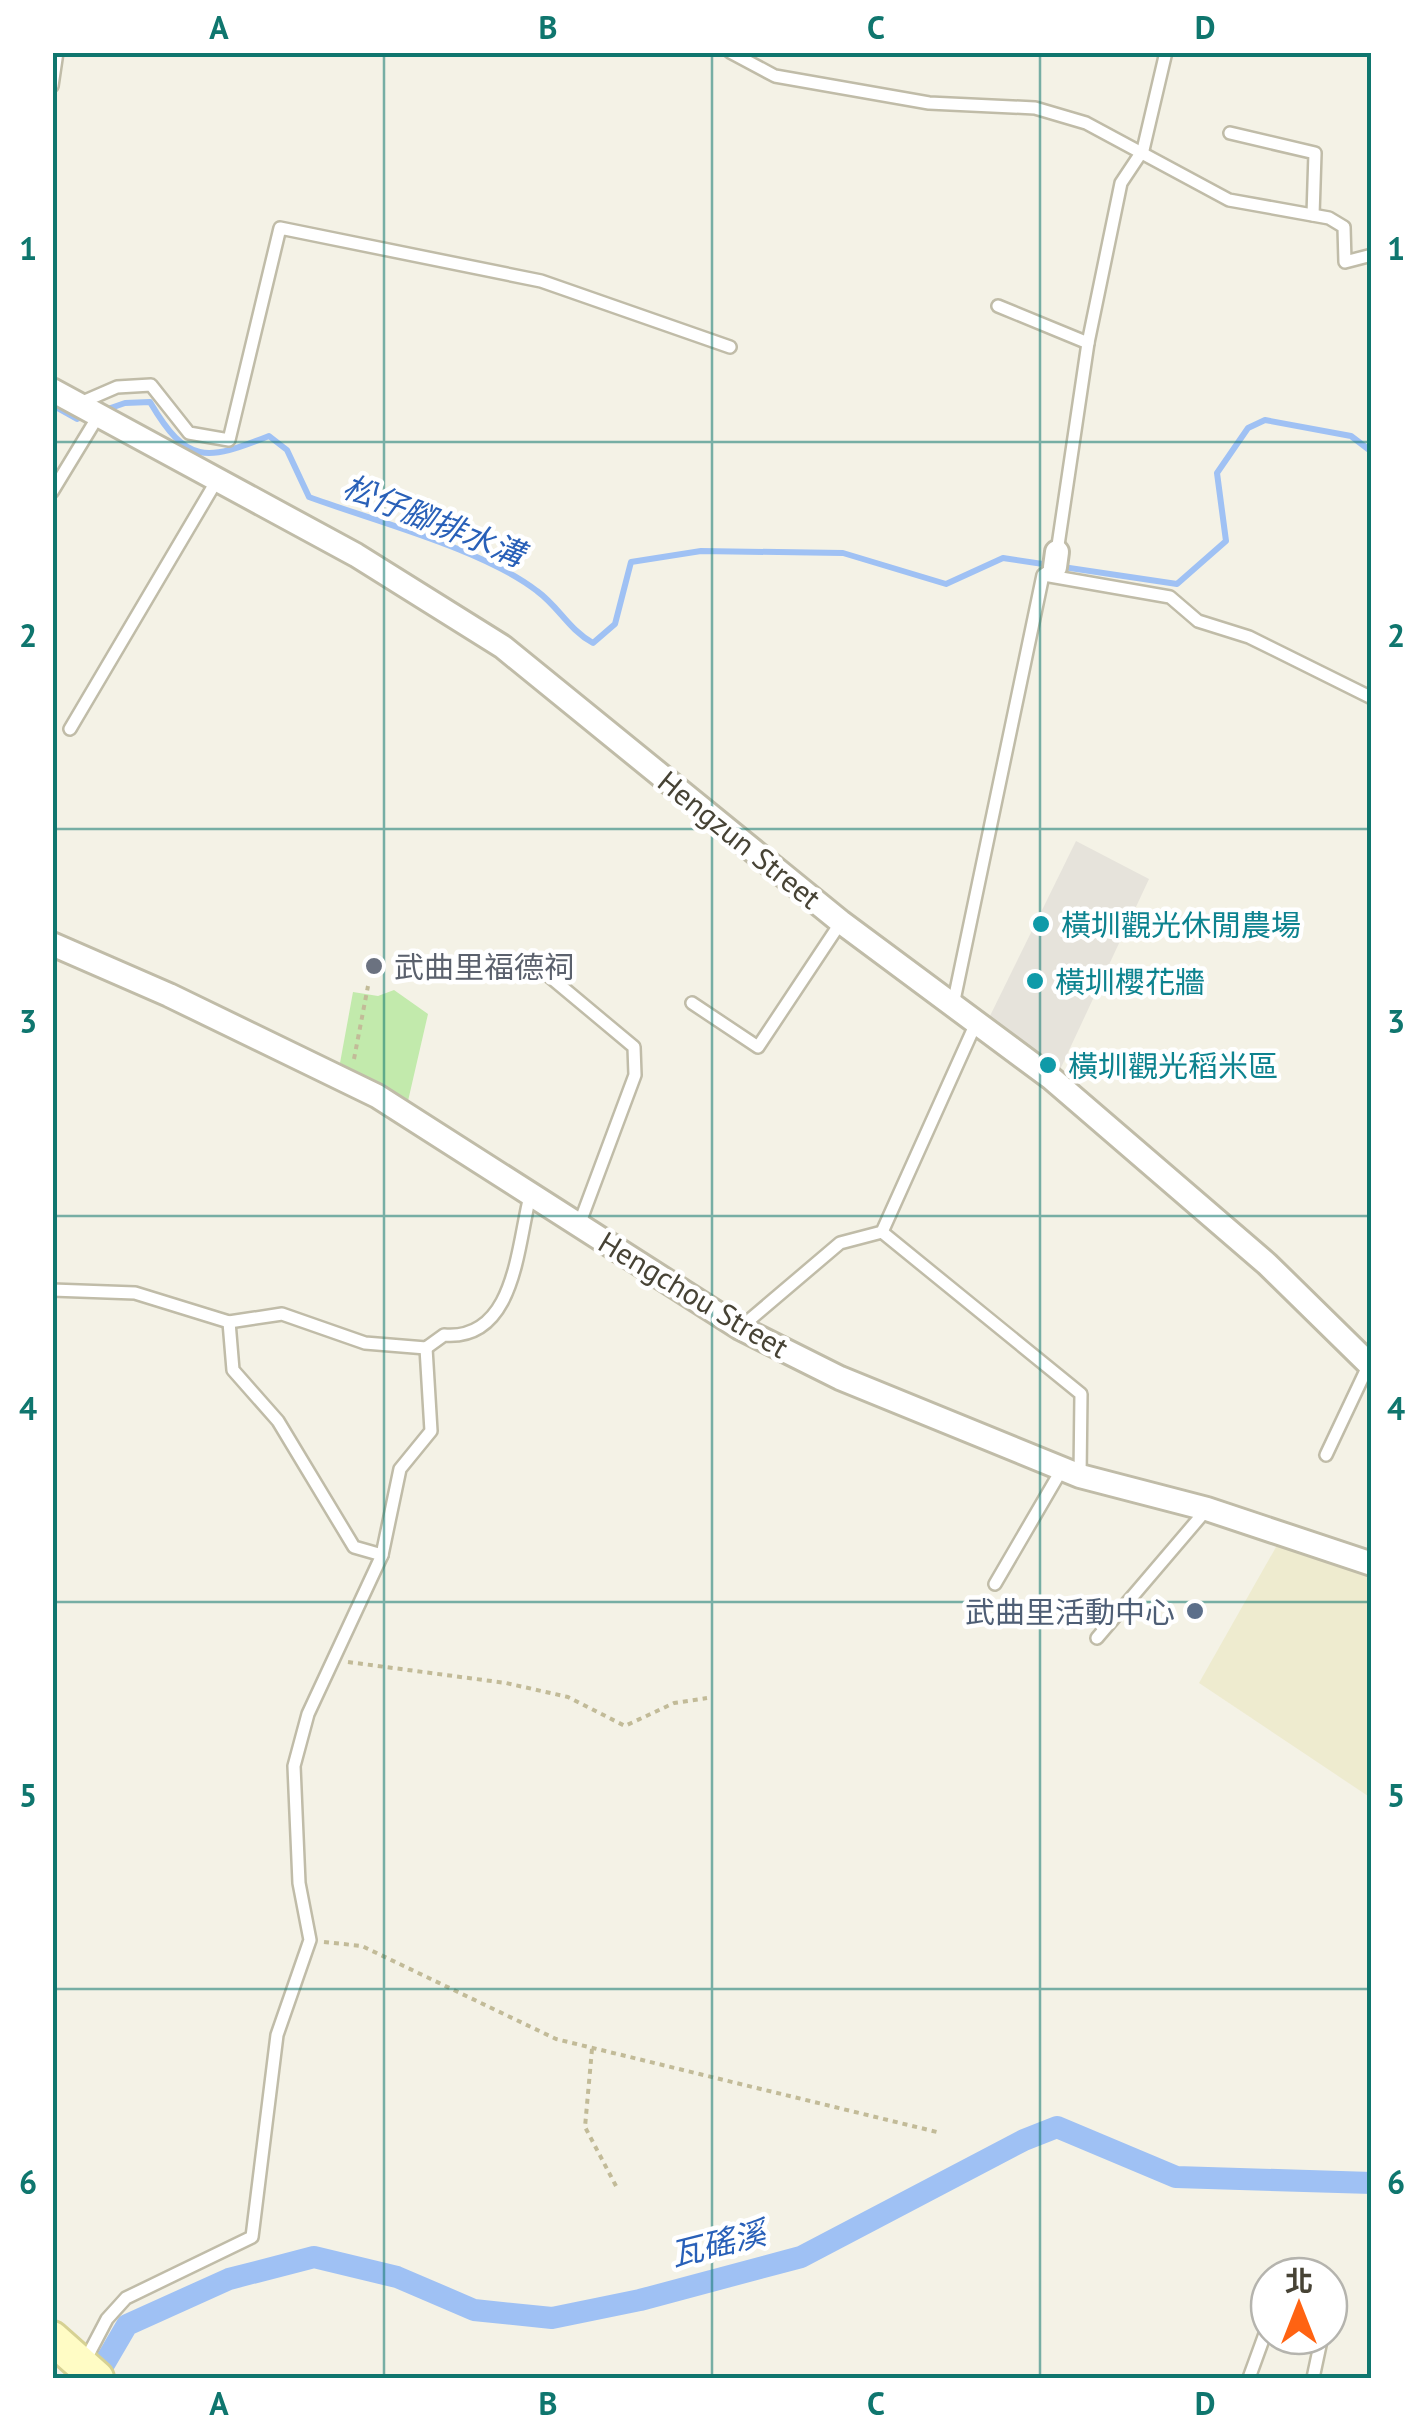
<svg xmlns="http://www.w3.org/2000/svg" width="1424" height="2431" font-family="'PT Sans','Noto Sans TC',sans-serif">
<style>
.industrial{fill:#e6e3db}
.education{fill:#eeebcf}
.green{fill:#c2eaac}
.lines{fill:none;stroke-linecap:round;stroke-linejoin:round}
.stream{stroke:#9fc1f4;stroke-width:6}
.canal{stroke:#9fc1f4;stroke-width:22}
.service-casing{stroke:#c0bca8;stroke-width:16}
.minor-casing{stroke:#c0bca8;stroke-width:28}
.secondary-casing{stroke:#d6d193;stroke-width:38}
.path{stroke:#c2bb98;stroke-width:4;stroke-dasharray:5 5;stroke-linecap:butt}
.service{stroke:#fff;stroke-width:11}
.minor{stroke:#fff;stroke-width:22}
.secondary{stroke:#fffcc5;stroke-width:32}
.grid{fill:none;stroke:#0f766e;stroke-width:2.5;stroke-opacity:0.55}
.culture-dot{fill:#0f9aa8;stroke:#fff;stroke-width:4}
.worship-dot{fill:#6b7280;stroke:#fff;stroke-width:4}
.service-dot{fill:#5c6f8a;stroke:#fff;stroke-width:4}
.labels{text-anchor:middle;dominant-baseline:central;stroke-width:9;stroke-linejoin:round;paint-order:stroke}
.street-label{font-size:30px;fill:#474335;stroke:#fff}
.culture-label{font-size:30px;fill:#0d838f;stroke:#fff;text-anchor:start}
.worship-label{font-size:30px;fill:#5b616d;stroke:#fff;text-anchor:start}
.service-label{font-size:30px;fill:#4e5e75;stroke:#fff;text-anchor:end}
.water-label{font-size:32px;font-style:italic;fill:#2960b8;stroke:#fff}
.neatline{fill:none;stroke:#0f766e;stroke-width:4}
.grid-label{font-size:32px;text-anchor:middle;font-weight:bold;fill:#0f766e}
</style>
<rect width="100%" height="100%" fill="#f4f2e6"/>
<polygon class="industrial" points="1076,841 1149,879 1057,1076 987,1022"/>
<polygon class="education" points="1280,1540 1371,1569 1371,1798 1199,1683"/>
<polygon class="green" points="394,990 428,1014 408,1101 340,1063 353,992 378,996"/>
<g class="lines">
<g class="stream">
<polyline points="52,405 77,419 85,416"/>
<path d="M102,411L125,403L150,402C187,465 206,461 269,436L287,450L309,497C374,521 483,549 537,591C559,607 568,629 593,643L615,624L631,562L701,551L843,553L946,584L1003,558L1177,584L1226,541L1217,473L1248,428L1265,420L1351,436L1372,452"/>
</g>
<polyline class="canal" points="96,2378 127,2325 229,2279 314,2257 397,2277 474,2310 552,2318 640,2300 801,2257 1024,2140 1057,2127 1176,2177 1372,2183"/>
<defs>
<g id="service">
<polyline points="730,52 775,76 929,103 1035,108 1086,123 1229,200 1329,218 1344,227 1345,262 1372,255"/>
<polyline points="52,86 57,52"/>
<polyline points="1230,133 1315,153 1313,215"/>
<polyline points="998,306 1088,343"/>
<polyline points="80,403 117,387 151,385 189,433 229,440 280,228 541,281 730,347"/>
<polyline points="52,492 97,418"/>
<polyline points="1057,552 1088,343 1121,183 1143,150 1166,52"/>
<polyline points="1044,575 1170,597 1198,621 1249,637 1372,698"/>
<polyline points="70,729 217,480"/>
<polyline points="537,966 634,1047 635,1075 579,1225"/>
<polyline points="692,1003 758,1047 841,922"/>
<polyline points="953,1005 1043,575 1055,567"/>
<polyline points="882,1232 1081,1394 1080,1476"/>
<path d="M52,1290L135,1293L229,1322L282,1314L365,1343L426,1348L444,1335C515,1341 517,1247 530,1196"/>
<polyline points="229,1322 233,1370 278,1421 354,1547 382,1555"/>
<polyline points="740,1328 840,1243 882,1232 976,1023"/>
<polyline points="1326,1455 1369,1364"/>
<polyline points="995,1584 1062,1469"/>
<polyline points="1097,1638 1207,1509"/>
<polyline points="85,2361 107,2319 126,2298 252,2237 277,2035 310,1940 299,1883 294,1766 308,1714 382,1555 400,1469 431,1431 426,1348"/>
<polyline points="1249,2378 1269,2323"/>
<polyline points="1313,2378 1322,2336"/>
</g>
<g id="minor">
<polyline points="52,390 356,555 503,647 841,922 1051,1078 1267,1264 1372,1367"/>
<polyline points="1055,567 1057,552"/>
<polyline points="52,944 169,995 377,1096 740,1328 840,1378 1080,1476 1207,1509 1372,1564"/>
</g>
<polyline id="secondary" points="52,2338 97,2378"/>
</defs>
<use href="#service" class="service-casing"/>
<use href="#minor" class="minor-casing"/>
<use href="#secondary" class="secondary-casing"/>
<g class="path">
<polyline points="354,1059 368,986"/>
<polyline points="348,1662 506,1683 568,1697 625,1726 674,1703 707,1698"/>
<polyline points="324,1942 362,1946 556,2039 937,2132"/>
<polyline points="592,2049 585,2127 616,2186"/>
</g>
<use href="#service" class="service"/>
<use href="#minor" class="minor"/>
<use href="#secondary" class="secondary"/>
</g>
<path class="grid" d="M384,52V2378M712,52V2378M1040,52V2378M52,442H1372M52,829H1372M52,1216H1372M52,1602H1372M52,1989H1372"/>
<g class="culture-dot">
<circle cx="1041" cy="924" r="10"/>
<circle cx="1035" cy="981" r="10"/>
<circle cx="1048" cy="1065" r="10"/>
</g>
<circle class="worship-dot" cx="374" cy="966" r="10"/>
<circle class="service-dot" cx="1195" cy="1611" r="10"/>
<g class="labels">
<g class="street-label">
<text transform="translate(740 839) rotate(39)">Hengzun Street</text>
<text transform="translate(694 1294) rotate(31)">Hengchou Street</text>
</g>
<g class="culture-label">
<text x="1061" y="924">橫圳觀光休閒農場</text>
<text x="1055" y="981">橫圳櫻花牆</text>
<text x="1068" y="1065">橫圳觀光稻米區</text>
</g>
<g class="worship-label">
<text x="394" y="966">武曲里福德祠</text>
</g>
<g class="service-label">
<text x="1175" y="1611">武曲里活動中心</text>
</g>
<g class="water-label">
<text transform="translate(434 520) rotate(22)">松仔腳排水溝</text>
<text transform="translate(718 2243) rotate(-14)">瓦磘溪</text>
</g>
</g>
<rect width="1424" height="2431" fill="none" stroke="#ffffff" stroke-width="110"/>
<g transform="translate(1299 2306)"><circle r="48" fill="#ffffff" stroke="#b5b4ae" stroke-width="2.5"/>
<path d="M0-8L18 38L0 25L-18 38Z" fill="#ff6312"/>
<text y="-15" font-size="28" font-weight="bold" text-anchor="middle" fill="#474335">北</text>
</g>
<rect x="55" y="55" width="1314" height="2321" class="neatline"/>
<g class="grid-label">
<text x="219" y="39">A</text>
<text x="548" y="39">B</text>
<text x="876" y="39">C</text>
<text x="1205" y="39">D</text>
<text x="28" y="260">1</text>
<text x="1396" y="260">1</text>
<text x="28" y="647">2</text>
<text x="1396" y="647">2</text>
<text x="28" y="1033">3</text>
<text x="1396" y="1033">3</text>
<text x="28" y="1420">4</text>
<text x="1396" y="1420">4</text>
<text x="28" y="1807">5</text>
<text x="1396" y="1807">5</text>
<text x="28" y="2194">6</text>
<text x="1396" y="2194">6</text>
<text x="219" y="2415">A</text>
<text x="548" y="2415">B</text>
<text x="876" y="2415">C</text>
<text x="1205" y="2415">D</text>
</g>
</svg>
